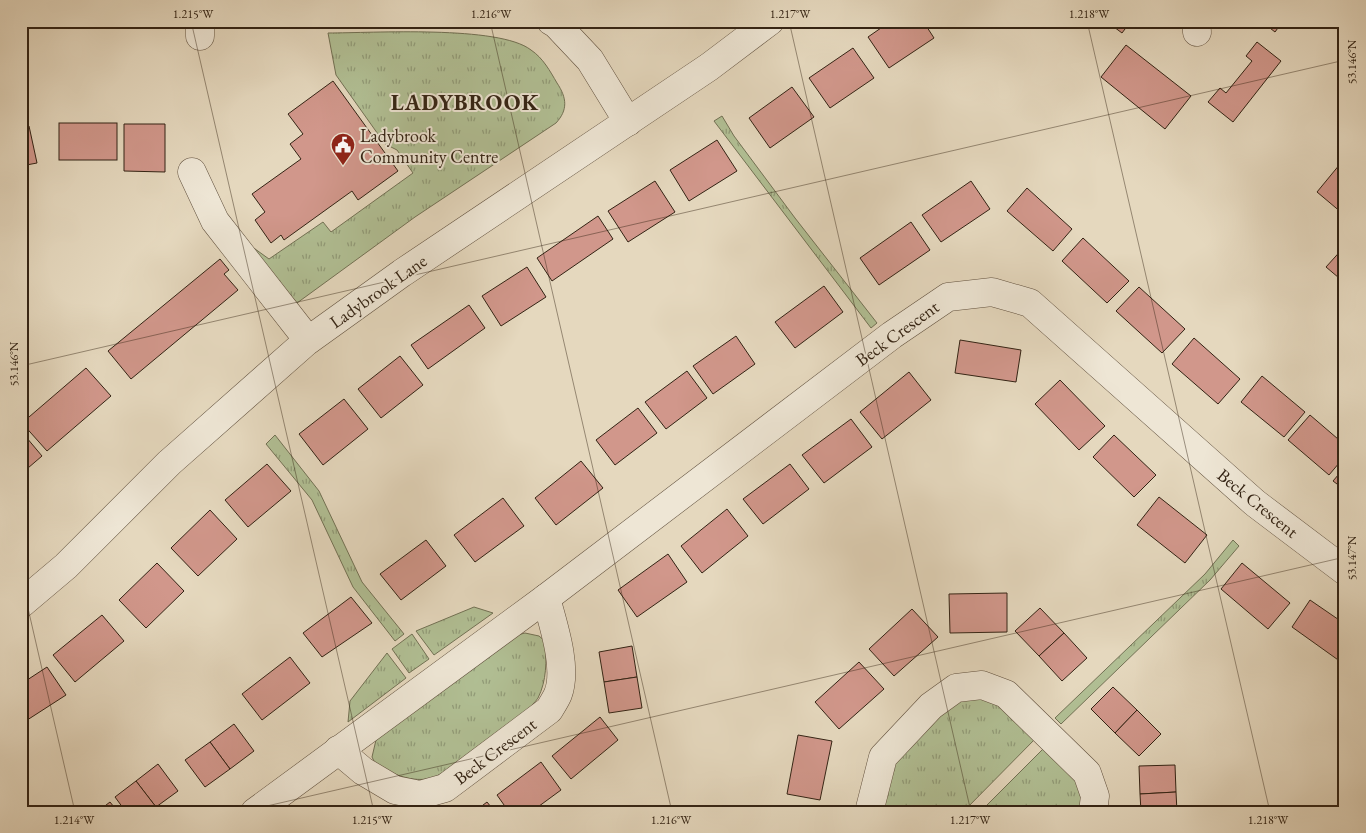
<svg xmlns="http://www.w3.org/2000/svg" width="1366" height="833" font-family="'EB Garamond',serif">
<style>
.grass{fill:url(#grass-tufts);stroke:#727154}
.building{fill:#d1978b;stroke:#332314}
.lines{fill:none;stroke-linecap:round;stroke-linejoin:round}
.minor-casing{stroke:#60503e;stroke-width:29}
.minor{stroke:#eee6d5;stroke-width:28}
.ticks{fill:none;stroke:#332314;stroke-width:1;stroke-opacity:0.45}
.labels{text-anchor:middle;dominant-baseline:central;stroke-width:4;stroke-linejoin:round;paint-order:stroke}
.poi-label{font-size:18px;fill:#332314;stroke:#eee6d5;text-anchor:start}
.street-label{font-size:18px;fill:#332314;stroke:#eee6d5}
.district-label{font-size:22px;font-weight:bold;letter-spacing:1px;fill:#332314;stroke:#eee6d5}
.neatline{fill:none;stroke:#332314;stroke-width:2}
.ticks-label{font-size:12px;text-anchor:middle;fill:#332314}
</style>
<defs>
<pattern id="grass-tufts" width="24" height="20" patternUnits="userSpaceOnUse" patternTransform="scale(1.25)"><rect width="24" height="20" fill="#b1bf94"/><path d="M3 7l-1-3M5 7V3M7 7l1-3M15 17l-1-3M17 17v-4M19 17l1-3" fill="none" stroke="#919b78"/></pattern>
</defs>
<rect width="100%" height="100%" fill="#e5d8be"/>
<filter id="stains"><feTurbulence type="fractalNoise" baseFrequency=".004" numOctaves="4"/><feColorMatrix values="0 0 0 0 .2 0 0 0 0 .09 0 0 0 0 .02 0 0 0 .5 -.17"/></filter>
<radialGradient id="worn" r=".72"><stop offset=".6" stop-color="#630" stop-opacity="0"/><stop offset="1" stop-color="#630" stop-opacity=".3"/></radialGradient>
<g class="grass">
<path d="M328,33C372,33 499,25 531,50C543,58 550,71 557,83C567,98 568,110 556,123L415,217L297,303L244,241L269,259L323,222L331,232L413,173L397,150L385,144L336,75Z"/>
<polygon points="722,116 734,136 795,218 877,323 871,328 714,121"/>
<polygon points="275,435 319,491 362,582 404,634 395,641 353,587 312,500 266,444"/>
<polygon points="1233,540 1239,546 1210,580 1061,724 1055,718 1205,574"/>
<polygon points="474,607 493,613 434,655 416,631"/>
<path d="M525,633L539,636L546,642C546,662 547,680 538,698C530,712 448,773 432,778C412,783 395,774 377,767L372,757L376,740L510,637Z"/>
<polygon points="412,634 429,659 409,673 392,649"/>
<polygon points="387,653 406,678 348,722 350,701"/>
<polygon points="976,696 994,700 1036,738 963,812 880,812 895,760 945,711 959,701"/>
<path d="M1044,748C1069,771 1081,775 1082,812H980Z"/>
</g>
<g class="building">
<polygon points="891,21 923,21 934,38 889,68 868,37"/>
<polygon points="1106,21 1131,21 1122,33"/>
<polygon points="1261,21 1283,21 1275,32"/>
<polygon points="1257,42 1281,61 1233,122 1208,102 1220,88 1226,93 1252,61 1246,56"/>
<polygon points="1126,45 1191,96 1165,129 1101,77"/>
<polygon points="853,48 874,78 830,108 809,78"/>
<polygon points="333,81 398,171 358,200 352,191 284,240 281,235 271,243 255,220 265,212 252,194 301,159 290,144 303,134 288,114"/>
<polygon points="792,87 814,117 770,148 749,118"/>
<rect x="59" y="123" width="58" height="37"/>
<polygon points="124,124 165,124 165,172 124,171"/>
<polygon points="29,126 37,163 21,166 21,127"/>
<polygon points="717,140 737,171 689,201 670,170"/>
<polygon points="1345,158 1345,209 1342,213 1317,192"/>
<polygon points="655,181 675,212 628,242 608,211"/>
<polygon points="971,181 990,209 941,242 922,215"/>
<polygon points="1027,188 1072,229 1053,251 1007,211"/>
<polygon points="598,216 613,239 552,281 537,258"/>
<polygon points="911,222 930,250 879,285 860,258"/>
<polygon points="1083,238 1129,281 1107,303 1062,261"/>
<polygon points="1345,246 1345,283 1326,267"/>
<polygon points="220,259 229,270 224,274 238,290 131,379 108,351"/>
<polygon points="527,267 546,297 501,326 482,296"/>
<polygon points="824,286 843,312 795,348 775,322"/>
<polygon points="1139,287 1185,329 1162,353 1116,311"/>
<polygon points="469,305 485,328 428,369 411,345"/>
<polygon points="736,336 755,364 713,394 693,366"/>
<polygon points="1194,338 1240,379 1218,404 1172,364"/>
<polygon points="960,340 1021,350 1016,382 955,373"/>
<polygon points="400,356 423,385 381,418 358,389"/>
<polygon points="86,368 111,396 47,451 22,423"/>
<polygon points="687,371 707,398 666,429 645,402"/>
<polygon points="909,372 931,400 882,439 860,412"/>
<polygon points="1262,376 1305,412 1284,437 1241,402"/>
<polygon points="1060,380 1105,426 1079,450 1035,404"/>
<polygon points="344,399 368,429 323,465 299,434"/>
<polygon points="638,408 657,433 615,465 596,440"/>
<polygon points="1310,415 1345,445 1345,456 1329,475 1288,440"/>
<polygon points="851,419 872,447 824,483 802,455"/>
<polygon points="21,431 42,456 21,474"/>
<polygon points="1114,435 1156,475 1134,497 1093,457"/>
<polygon points="581,461 603,488 556,525 535,498"/>
<polygon points="267,464 291,491 248,527 225,500"/>
<polygon points="790,464 809,489 763,524 743,499"/>
<polygon points="1345,467 1345,490 1333,481"/>
<polygon points="1159,497 1207,535 1185,563 1137,525"/>
<polygon points="503,498 524,526 475,562 454,535"/>
<polygon points="727,509 748,536 702,573 681,546"/>
<polygon points="210,510 237,539 198,576 171,548"/>
<polygon points="426,540 446,566 401,600 380,574"/>
<polygon points="668,554 687,582 637,617 618,590"/>
<polygon points="157,563 184,591 146,628 119,600"/>
<polygon points="1242,563 1290,603 1268,629 1221,589"/>
<polygon points="1007,593 1007,632 950,633 949,594"/>
<polygon points="351,597 372,623 322,657 303,633"/>
<polygon points="1310,600 1345,624 1345,656 1341,662 1292,627"/>
<polygon points="1040,608 1064,633 1039,656 1015,631"/>
<polygon points="912,609 938,637 894,676 869,649"/>
<polygon points="102,615 124,641 75,682 53,655"/>
<polygon points="1064,633 1087,658 1062,681 1039,656"/>
<polygon points="632,646 637,677 604,682 599,652"/>
<polygon points="290,657 310,683 262,720 242,694"/>
<polygon points="859,662 884,689 839,729 815,702"/>
<polygon points="47,667 66,695 21,724 21,684"/>
<polygon points="637,677 642,708 609,713 604,682"/>
<polygon points="1113,687 1137,710 1115,733 1091,709"/>
<polygon points="1137,710 1161,734 1139,756 1115,733"/>
<polygon points="600,717 618,740 571,779 552,756"/>
<polygon points="234,724 254,751 230,769 210,742"/>
<polygon points="798,735 832,741 820,800 787,794"/>
<polygon points="210,742 230,769 205,787 185,760"/>
<polygon points="541,762 561,790 531,812 509,812 497,795"/>
<polygon points="158,764 178,791 156,807 136,781"/>
<polygon points="1175,765 1176,792 1140,794 1139,766"/>
<polygon points="136,781 156,807 150,812 126,812 115,797"/>
<polygon points="1176,792 1177,812 1141,812 1140,794"/>
<polygon points="110,802 118,812 97,812"/>
<polygon points="487,802 495,812 474,812"/>
</g>
<g class="lines">
<defs>
<g id="minor">
<polyline points="200,21 200,36"/>
<polyline points="551,21 556,24 590,60 628,122"/>
<polyline points="1196,21 1197,32"/>
<polyline points="192,172 215,221 308,340"/>
<polyline points="21,604 66,566 169,463 306,342 402,273 709,67 770,21"/>
<path d="M338,750L363,771L395,790L420,795L445,788L549,710C552,705 556,699 558,694C568,668 553,624 546,598"/>
<polyline points="255,812 546,598 892,335 948,297 992,292 1030,303 1255,503 1345,571"/>
<polyline points="869,812 883,757 931,706 956,688 982,685 1006,694 1087,773 1095,796 1093,812"/>
</g>
</defs>
<use href="#minor" class="minor-casing"/>
<use href="#minor" class="minor"/>
</g>
<path class="ticks" d="M191,21L374,812M490,21L672,812M789,21L971,812M1087,21L1270,812M21,366L1345,60M21,578L75,812M241,812L1345,557"/>
<defs>
<symbol id="civic-pin" viewBox="-11 -11 22 30"><path d="M0 17L-7.5 6A9.5 9.5 0 1 1 7.5 6Z" fill="#8f2418" stroke="#eee6d5"/><path d="M-.6-6.5H3V-4.5H.6V-3L4-1V1h2V6H-6V1h2V-1L-.6-3ZM-1.2 2.5V6h2.4V2.5Z" fill="#fff"/></symbol>
</defs>
<g fill-rule="evenodd">
<use href="#civic-pin" x="329" y="131" width="28" height="38"/>
</g>
<g class="labels">
<g class="poi-label">
<text x="360" y="135">Ladybrook<tspan x="360" dy="21">Community Centre</tspan></text>
</g>
<g class="street-label">
<text transform="translate(378 291) rotate(-35)">Ladybrook Lane</text>
<text transform="translate(897 333) rotate(-36)">Beck Crescent</text>
<text transform="translate(1258 503) rotate(39)">Beck Crescent</text>
<text transform="translate(495 751) rotate(-37)">Beck Crescent</text>
</g>
<g class="district-label">
<text x="465" y="102">LADYBROOK</text>
</g>
</g>
<rect width="1366" height="833" fill="none" stroke="#e5d8be" stroke-width="55"/>
<rect x="28" y="28" width="1310" height="778" class="neatline"/>
<g class="ticks-label">
<text x="193" y="18">1.215°W</text>
<text x="491" y="18">1.216°W</text>
<text x="790" y="18">1.217°W</text>
<text x="1089" y="18">1.218°W</text>
<text transform="translate(1352 62) rotate(-90)" y="4">53.146°N</text>
<text transform="translate(14 364) rotate(-90)" y="4">53.146°N</text>
<text transform="translate(1352 558) rotate(-90)" y="4">53.147°N</text>
<text x="74" y="824">1.214°W</text>
<text x="372" y="824">1.215°W</text>
<text x="671" y="824">1.216°W</text>
<text x="970" y="824">1.217°W</text>
<text x="1268" y="824">1.218°W</text>
</g>
<rect width="100%" height="100%" filter="url(#stains)"/>
<rect width="100%" height="100%" fill="url(#worn)"/>
</svg>
